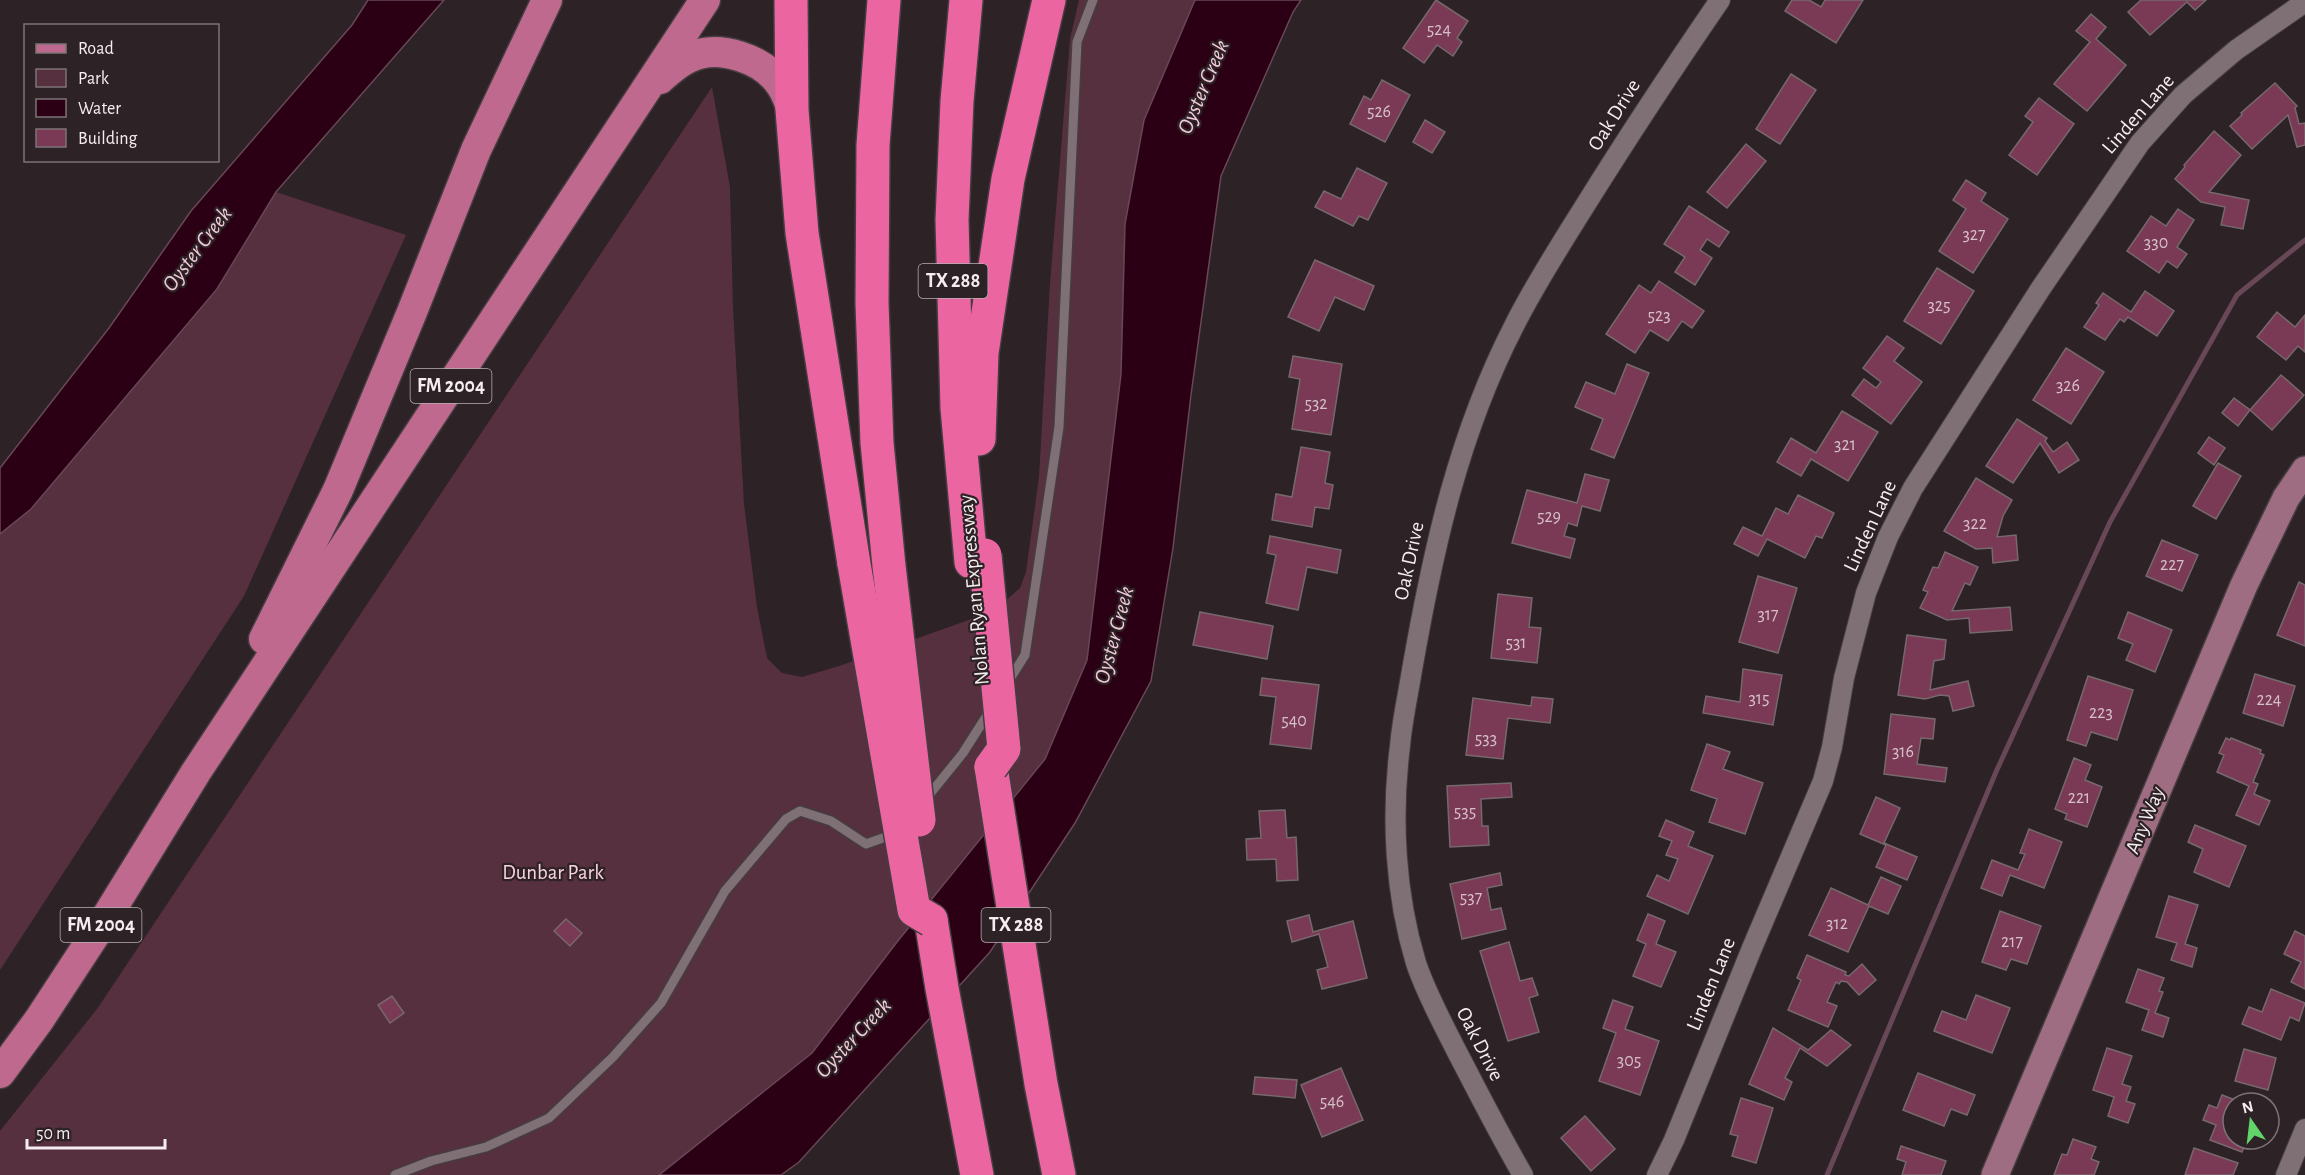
<svg xmlns="http://www.w3.org/2000/svg" width="2305" height="1175" font-family="'Alegreya Sans',sans-serif">
<style>
.green{fill:#56303f}
.water{fill:#2b0015;stroke:#684756;stroke-width:1.5}
.lines{fill:none;stroke-linecap:round;stroke-linejoin:round}
.stream{stroke:#684756;stroke-width:5}
.building{fill:#7a3a55;stroke:#76686c;stroke-width:1.5}
.lane-casing{stroke:#463d40;stroke-width:12}
.street-casing{stroke:#463d40;stroke-width:22}
.secondary-casing{stroke:#463d40;stroke-width:30}
.primary-casing{stroke:#463d40;stroke-width:33}
.highway-casing{stroke:#463d40;stroke-width:36}
.lane{stroke:#7e7075;stroke-width:9}
.street{stroke:#7e7075;stroke-width:20}
.secondary{stroke:#9f6d82;stroke-width:27}
.primary{stroke:#bf698f;stroke-width:30}
.highway{stroke:#eb65a1;stroke-width:33}
.highway-bridge-casing{stroke:#463d40;stroke-width:36;stroke-linecap:butt}
.highway-bridge{stroke:#eb65a1;stroke-width:33}
.labels{text-anchor:middle;dominant-baseline:central;stroke-width:4.5;stroke-linejoin:round;paint-order:stroke}
.number-label{font-size:18px;fill:#d6c0c8}
.shield{fill:#2d2226;stroke:#b9b0b3;stroke-width:1.5}
.shield-label{font-size:20px;font-weight:bold;fill:#f5edef}
.street-label{font-size:21px;fill:#f5edef;stroke:#2d2226}
.park-label{font-size:21px;fill:#fbd1e0;stroke:#2d2226}
.water-label{font-size:22px;font-style:italic;fill:#f3cad9;stroke:#2d2226}
</style>
<rect width="100%" height="100%" fill="#2d2226"/>
<g class="green">
<polygon points="1079,0 1195,0 1144,120 1125,224 1121,374 1087,660 1045,759 897,942 812,1053 659,1175 0,1175 0,1131 97,1009 712,87 730,187 733,309 744,504 757,607 767,658 782,673 802,677 839,666 980,616 1003,603 1020,588 1026,572 1039,477 1050,283 1070,39"/>
<polygon points="276,192 406,235 244,596 0,970 0,534 31,509 217,290"/>
</g>
<g class="water">
<polygon points="368,0 444,0 276,192 217,289 31,509 0,534 0,468 109,328 191,211 352,25"/>
<polygon points="1195,0 1301,0 1293,12 1221,176 1191,395 1173,548 1151,681 1075,823 990,952 799,1162 781,1175 659,1175 812,1053 897,942 1045,759 1087,660 1121,374 1125,224 1144,120"/>
</g>
<g class="lines">
<polyline class="stream" points="1827,1175 1996,772 2110,522 2237,295 2305,240"/>
</g>
<g class="building">
<polygon points="1436,0 1468,21 1457,38 1462,42 1453,56 1437,45 1424,63 1403,48"/>
<polygon points="1792,0 1809,0 1821,7 1825,0 1863,0 1836,43 1785,11"/>
<polygon points="2141,0 2206,0 2195,10 2187,2 2150,35 2128,12"/>
<polygon points="2091,14 2106,27 2096,39 2126,65 2087,111 2054,84 2090,42 2076,31"/>
<polygon points="1791,74 1816,90 1780,144 1756,129"/>
<polygon points="1382,80 1410,95 1385,142 1350,124 1364,96 1371,100"/>
<polygon points="2275,83 2297,106 2295,108 2299,124 2305,123 2305,145 2297,147 2288,115 2252,149 2230,126 2242,115 2241,113"/>
<polygon points="2039,98 2074,124 2037,175 2009,155 2033,122 2025,116"/>
<polygon points="1425,120 1445,132 1432,153 1413,142"/>
<polygon points="2214,131 2241,155 2209,192 2249,200 2243,229 2221,225 2225,207 2201,202 2175,179 2185,167 2184,165"/>
<polygon points="1746,144 1766,161 1727,208 1707,192"/>
<polygon points="1357,168 1387,183 1368,220 1359,216 1353,226 1315,207 1324,191 1341,199"/>
<polygon points="1966,180 1986,193 1981,201 2008,219 1973,273 1939,251 1966,209 1953,200"/>
<polygon points="1689,206 1729,232 1719,247 1707,239 1700,250 1712,258 1695,285 1675,272 1685,257 1664,244"/>
<polygon points="2178,209 2194,220 2177,247 2187,254 2177,268 2167,261 2159,273 2127,251 2151,216 2166,226"/>
<polygon points="1315,260 1374,286 1364,310 1335,297 1319,331 1288,317"/>
<polygon points="1937,268 1974,291 1941,344 1904,321"/>
<polygon points="1659,281 1704,311 1692,328 1682,321 1668,341 1650,330 1635,353 1606,334 1639,285 1651,293"/>
<polygon points="2145,291 2174,311 2157,336 2128,317 2124,322 2120,319 2105,340 2084,327 2099,305 2096,303 2103,293 2131,312"/>
<polygon points="2277,312 2295,327 2305,315 2305,352 2298,346 2286,360 2257,337"/>
<polygon points="1887,336 1904,348 1894,361 1922,382 1891,424 1852,395 1864,379 1876,388 1881,382 1863,368"/>
<polygon points="2066,348 2104,372 2071,424 2033,400"/>
<polygon points="1293,356 1342,364 1331,435 1292,429 1300,379 1289,377"/>
<polygon points="1627,364 1649,373 1614,458 1591,449 1603,419 1575,407 1586,382 1615,394"/>
<polygon points="2281,375 2304,395 2272,430 2250,410"/>
<polygon points="2234,398 2250,410 2238,426 2222,413"/>
<polygon points="1842,411 1878,432 1848,481 1811,459 1801,476 1777,462 1791,438 1816,453"/>
<polygon points="2017,419 2047,438 2045,441 2053,452 2067,442 2079,460 2059,473 2040,443 2013,483 1986,466"/>
<polygon points="2209,437 2225,448 2214,465 2198,453"/>
<polygon points="1301,447 1330,452 1325,483 1333,485 1329,509 1315,507 1312,527 1272,520 1276,494 1292,497"/>
<polygon points="2218,463 2241,476 2216,519 2193,506"/>
<polygon points="1585,474 1609,480 1600,511 1582,506 1577,526 1568,523 1564,536 1575,539 1570,558 1512,543 1527,490 1577,503"/>
<polygon points="1976,478 2012,500 2003,516 1997,537 2016,535 2018,560 1993,563 1992,548 1976,549 1944,531"/>
<polygon points="1798,495 1834,513 1822,538 1816,536 1805,558 1767,539 1758,556 1734,544 1743,527 1762,536 1776,508 1788,514"/>
<polygon points="1270,536 1341,550 1337,573 1307,567 1298,610 1266,603 1276,555 1267,553"/>
<polygon points="2162,540 2198,555 2182,591 2146,576"/>
<polygon points="1945,552 1978,567 1970,585 1965,583 1952,611 2010,607 2012,630 1970,633 1969,618 1947,620 1920,608 1928,592 1923,590 1933,567 1938,568"/>
<polygon points="1758,576 1797,588 1778,653 1739,642"/>
<polygon points="2299,582 2305,585 2305,646 2277,635"/>
<polygon points="1498,594 1532,598 1529,627 1541,628 1537,663 1491,658"/>
<polygon points="1200,612 1273,626 1267,659 1193,645"/>
<polygon points="2128,612 2172,630 2155,672 2126,660 2133,644 2118,638"/>
<polygon points="1907,635 1946,640 1944,659 1934,661 1930,690 1968,681 1974,706 1953,711 1949,696 1940,695 1925,699 1898,695"/>
<polygon points="1743,669 1782,675 1773,725 1703,713 1706,696 1740,702"/>
<polygon points="2255,674 2295,686 2283,726 2243,713"/>
<polygon points="2088,676 2133,690 2117,740 2091,732 2086,746 2067,740"/>
<polygon points="1262,678 1319,685 1311,749 1270,744 1276,697 1260,695"/>
<polygon points="1532,697 1553,699 1550,723 1508,718 1503,759 1466,755 1473,698 1531,706"/>
<polygon points="1891,714 1935,719 1933,739 1921,738 1917,764 1947,768 1945,782 1884,774"/>
<polygon points="2226,738 2230,740 2231,738 2261,750 2260,753 2264,755 2253,782 2258,784 2254,794 2270,801 2259,825 2236,815 2249,786 2217,772 2224,755 2219,753"/>
<polygon points="1707,744 1730,752 1723,769 1763,783 1745,834 1709,822 1717,799 1691,790"/>
<polygon points="2074,758 2091,765 2085,780 2102,787 2087,827 2065,819 2067,814 2055,809"/>
<polygon points="1511,783 1512,797 1481,799 1482,826 1488,826 1489,845 1450,847 1447,786"/>
<polygon points="1876,797 1900,808 1884,843 1917,857 1907,880 1876,867 1886,845 1860,834"/>
<polygon points="1285,810 1287,838 1296,837 1298,880 1277,881 1276,859 1247,860 1246,839 1261,838 1259,811"/>
<polygon points="1666,820 1694,832 1688,846 1713,856 1688,914 1647,896 1657,875 1669,881 1678,859 1666,855 1672,841 1659,836"/>
<polygon points="2195,825 2246,846 2229,887 2194,872 2203,849 2188,842"/>
<polygon points="2029,829 2062,842 2044,888 2010,875 2002,896 1981,888 1992,860 2018,870 2025,854 2020,853"/>
<polygon points="1500,873 1502,885 1487,888 1491,910 1501,908 1506,929 1462,939 1450,884"/>
<polygon points="1881,877 1901,886 1888,914 1869,906 1848,952 1809,935 1831,888 1868,905"/>
<polygon points="2169,896 2198,905 2185,944 2197,948 2192,967 2171,960 2177,943 2156,937"/>
<polygon points="2000,911 2041,926 2027,964 2011,959 2006,970 1982,962"/>
<polygon points="1648,914 1665,921 1656,944 1676,952 1661,987 1633,976 1646,944 1637,940"/>
<polygon points="1309,915 1313,932 1353,921 1367,978 1322,989 1317,970 1328,967 1319,934 1292,942 1287,921"/>
<polygon points="566,919 582,933 570,946 554,931"/>
<polygon points="2295,931 2305,936 2305,989 2291,982 2301,962 2284,954"/>
<polygon points="1509,942 1520,981 1532,978 1538,995 1529,998 1539,1032 1508,1041 1480,951"/>
<polygon points="1807,955 1846,972 1845,975 1849,976 1862,964 1876,980 1859,995 1847,982 1841,981 1839,984 1836,982 1827,1002 1837,1006 1828,1027 1788,1010 1801,980 1797,978"/>
<polygon points="2138,969 2164,978 2159,991 2163,992 2155,1013 2169,1018 2163,1037 2142,1030 2149,1010 2126,1002"/>
<polygon points="2271,989 2305,1003 2299,1021 2290,1017 2281,1040 2242,1024 2249,1007 2262,1012"/>
<polygon points="1976,995 2010,1008 1992,1053 1934,1031 1942,1011 1966,1020"/>
<polygon points="392,996 404,1013 390,1023 378,1005"/>
<polygon points="1613,1000 1633,1007 1625,1029 1659,1041 1640,1095 1599,1081 1616,1033 1603,1028"/>
<polygon points="1773,1028 1808,1050 1831,1030 1851,1045 1827,1066 1800,1048 1785,1078 1792,1082 1784,1100 1749,1084"/>
<polygon points="2107,1048 2132,1056 2122,1084 2131,1087 2126,1101 2135,1104 2128,1123 2108,1116 2114,1097 2093,1090"/>
<polygon points="2244,1049 2276,1058 2268,1090 2235,1081"/>
<polygon points="1341,1068 1363,1120 1322,1137 1301,1085"/>
<polygon points="1918,1073 1975,1095 1967,1115 1951,1109 1944,1126 1903,1110"/>
<polygon points="1255,1077 1297,1080 1295,1098 1253,1094"/>
<polygon points="2222,1095 2243,1103 2233,1103 2233,1139 2247,1139 2242,1152 2210,1140 2216,1125 2203,1120 2209,1105 2217,1108"/>
<polygon points="1741,1098 1773,1108 1756,1163 1732,1156 1738,1136 1730,1134"/>
<polygon points="1585,1116 1615,1149 1591,1171 1561,1138"/>
<polygon points="2073,1139 2096,1147 2091,1159 2099,1162 2094,1175 2054,1175 2062,1154 2067,1155"/>
<polygon points="1901,1146 1946,1161 1941,1175 1902,1175 1906,1162 1897,1159"/>
<polygon points="2194,1148 2238,1163 2233,1175 2185,1175"/>
</g>
<g class="lines">
<defs>
<g id="lane">
<polyline points="1008,682 1025,655 1059,427 1077,42 1093,0"/>
<polyline points="925,800 963,753 991,709"/>
<polyline points="395,1175 431,1161 486,1147 549,1118 613,1057 661,1003 725,891 786,819 800,811 831,821 866,844 894,834"/>
</g>
<g id="street">
<path d="M1523,1175C1499,1134 1478,1092 1456,1050C1442,1022 1426,993 1416,963C1395,894 1391,817 1400,746C1402,721 1408,695 1412,670C1433,550 1458,435 1514,326C1535,284 1561,244 1586,204C1629,135 1674,67 1720,0"/>
<polyline points="1657,1175 1674,1140 1752,948 1823,781 1832,747 1844,678 1866,593 1888,537 1913,488 2041,288 2140,143 2183,95 2236,50 2305,2"/>
<polyline points="2286,1175 2305,1129"/>
</g>
<polyline id="secondary" points="1995,1175 2244,585 2286,498 2305,470"/>
<g id="primary">
<path d="M660,79C669,71 680,61 691,57C719,44 763,59 780,84C786,92 789,102 792,110"/>
<polyline points="264,639 338,490 412,312 476,150 547,0"/>
<polyline points="0,1073 39,1020 109,913 196,772 705,0"/>
</g>
<g id="highway">
<polyline points="791,0 792,110 802,233 854,564"/>
<polyline points="884,0 873,145 872,303 877,443 889,566"/>
<polyline points="966,0 957,101 952,220 957,408 971,562"/>
<polyline points="979,439 982,353 1008,179 1049,0"/>
<polyline points="991,767 1041,1084 1059,1175"/>
<polyline points="931,920 942,988 977,1175"/>
</g>
</defs>
<use href="#lane" class="lane-casing"/>
<use href="#street" class="street-casing"/>
<use href="#secondary" class="secondary-casing"/>
<use href="#primary" class="primary-casing"/>
<use href="#highway" class="highway-casing"/>
<use href="#lane" class="lane"/>
<use href="#street" class="street"/>
<use href="#secondary" class="secondary"/>
<use href="#primary" class="primary"/>
<use href="#highway" class="highway"/>
<defs>
<g id="highway-bridge">
<polyline points="985,555 1004,749 991,767"/>
<polyline points="854,564 914,910 931,920"/>
<polyline points="889,566 919,820"/>
</g>
</defs>
<use href="#highway-bridge" class="highway-bridge-casing"/>
<use href="#highway-bridge" class="highway-bridge"/>
</g>
<g class="labels">
<g class="number-label">
<text x="1439" y="30">524</text>
<text x="1379" y="112">526</text>
<text x="1974" y="235">327</text>
<text x="2156" y="243">330</text>
<text x="1939" y="306">325</text>
<text x="1659" y="316">523</text>
<text x="2068" y="386">326</text>
<text x="1316" y="404">532</text>
<text x="1845" y="445">321</text>
<text x="1549" y="517">529</text>
<text x="1975" y="524">322</text>
<text x="2172" y="565">227</text>
<text x="1768" y="615">317</text>
<text x="1516" y="643">531</text>
<text x="1759" y="699">315</text>
<text x="2269" y="700">224</text>
<text x="2101" y="713">223</text>
<text x="1294" y="721">540</text>
<text x="1486" y="739">533</text>
<text x="1903" y="752">316</text>
<text x="2079" y="798">221</text>
<text x="1465" y="812">535</text>
<text x="1471" y="898">537</text>
<text x="1837" y="924">312</text>
<text x="2012" y="942">217</text>
<text x="1629" y="1061">305</text>
<text x="1332" y="1102">546</text>
</g>
<g class="shield">
<rect x="918.5" y="264" width="69" height="34" rx="4.5"/>
<rect x="410.5" y="369" width="81" height="34" rx="4.5"/>
<rect x="60.5" y="908" width="81" height="34" rx="4.5"/>
<rect x="981.5" y="908" width="69" height="34" rx="4.5"/>
</g>
<g class="shield-label">
<text x="953" y="281">TX 288</text>
<text x="451" y="386">FM 2004</text>
<text x="101" y="925">FM 2004</text>
<text x="1016" y="925">TX 288</text>
</g>
<g class="street-label">
<text transform="translate(2138 114) rotate(-49)">Linden Lane</text>
<text transform="translate(1614 115) rotate(-58)">Oak Drive</text>
<text transform="translate(1870 526) rotate(-65)">Linden Lane</text>
<text transform="translate(1409 561) rotate(-78)">Oak Drive</text>
<text transform="translate(974 590) rotate(-95)">Nolan Ryan Expressway</text>
<text transform="translate(2145 820) rotate(-67)">Any Way</text>
<text transform="translate(1711 984) rotate(-68)">Linden Lane</text>
<text transform="translate(1480 1044) rotate(63)">Oak Drive</text>
</g>
<g class="park-label">
<text x="553" y="872">Dunbar Park</text>
</g>
<g class="water-label">
<text transform="translate(1203 87) rotate(-67)">Oyster Creek</text>
<text transform="translate(197 249) rotate(-53)">Oyster Creek</text>
<text transform="translate(1114 635) rotate(-75)">Oyster Creek</text>
<text transform="translate(853 1038) rotate(-47)">Oyster Creek</text>
</g>
</g>
<rect x="24" y="24" width="195" height="138" fill="#2d2226" stroke="#7d7376" stroke-width="1.5"/>
<rect x="36" y="44" width="30" height="9" fill="#bf698f" stroke="#7d7376" stroke-width="1.5"/>
<text x="78" y="54" font-size="18" fill="#f5edef">Road</text>
<rect x="36" y="69" width="30" height="18" fill="#56303f" stroke="#7d7376" stroke-width="1.5"/>
<text x="78" y="84" font-size="18" fill="#f5edef">Park</text>
<rect x="36" y="99" width="30" height="18" fill="#2b0015" stroke="#7d7376" stroke-width="1.5"/>
<text x="78" y="114" font-size="18" fill="#f5edef">Water</text>
<rect x="36" y="129" width="30" height="18" fill="#7a3a55" stroke="#7d7376" stroke-width="1.5"/>
<text x="78" y="144" font-size="18" fill="#f5edef">Building</text>
<g transform="translate(2251 1121) rotate(346)"><circle r="28" fill="#2d2226" stroke="#7d7376" stroke-width="1.5"/>
<path d="M0-4.5L10 22L0 15L-10 22Z" fill="#61d46a"/>
<text y="-9" font-size="16" font-weight="bold" text-anchor="middle" fill="#f5edef">N</text>
</g>
<path d="M27 1139v9h138v-9" fill="none" stroke="#f5edef" stroke-width="3"/>
<text x="36" y="1139" font-size="18" fill="#f5edef" stroke="#2d2226" stroke-width="4.5" paint-order="stroke">50 m</text>
</svg>
